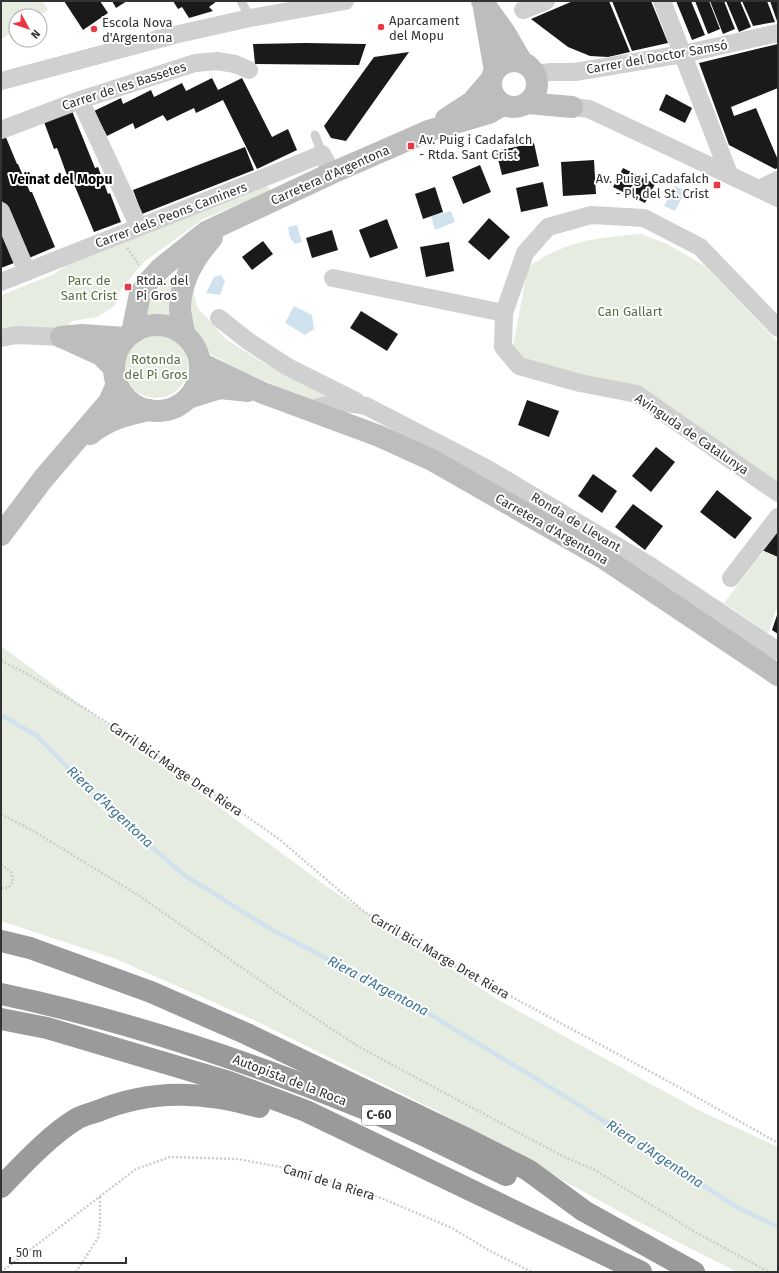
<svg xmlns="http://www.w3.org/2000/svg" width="779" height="1273" font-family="'Fira Sans',sans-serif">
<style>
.green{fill:#e6ecdf}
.water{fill:#cfe2ee}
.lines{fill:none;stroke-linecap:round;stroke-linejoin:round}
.stream{stroke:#cfe2ee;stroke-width:4.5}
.building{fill:#1a1a1a}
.path{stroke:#cdcdcd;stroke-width:2.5;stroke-dasharray:2 2;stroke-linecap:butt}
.lane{stroke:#d0d0d0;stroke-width:9}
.street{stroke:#d0d0d0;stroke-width:18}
.secondary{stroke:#bdbdbd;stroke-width:22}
.highway{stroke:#9a9a9a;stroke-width:22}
.poi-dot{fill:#e63946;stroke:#fff;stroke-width:1.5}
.labels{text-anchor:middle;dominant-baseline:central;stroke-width:4;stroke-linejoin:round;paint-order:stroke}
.shield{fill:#fff;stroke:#707070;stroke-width:1}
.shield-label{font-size:12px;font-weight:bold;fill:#333}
.poi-label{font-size:13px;fill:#333;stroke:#fff;text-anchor:start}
.street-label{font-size:13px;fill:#333;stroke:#fff}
.park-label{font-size:13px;fill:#56703f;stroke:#fff}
.neighbourhood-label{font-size:14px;font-weight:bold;fill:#000;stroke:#fff}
.water-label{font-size:14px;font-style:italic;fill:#3f7597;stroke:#fff}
</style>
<rect width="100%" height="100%" fill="#fff"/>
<g class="green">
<polygon points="1,1 42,1 48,10 38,16 16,16 16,30 1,39"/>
<polygon points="267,186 271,191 203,219 145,261 120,290 115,306 97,317 72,321 57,334 1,334 1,296 4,294 52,275 66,266 203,210"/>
<path d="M641,234L667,244L705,266L778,342V493L641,389L519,366L512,351L528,267C568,240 595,238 641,234Z"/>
<path d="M183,271L178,323L163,315L146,320C146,316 145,311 146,308C149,295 171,274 183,271Z"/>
<polygon points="191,280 197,307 226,339 262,362 332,398 313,402 245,372 208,353 197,336 190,331"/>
<circle cx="156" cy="366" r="32"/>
<polygon points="760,549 778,557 778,605 768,633 724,603 764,551"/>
<polygon points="1,646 326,886 495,998 700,1111 778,1147 778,1272 737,1272 633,1219 439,1112 256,1021 116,959 1,921"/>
</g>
<g class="water">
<polygon points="674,186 686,190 675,211 664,206"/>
<polygon points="451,211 455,222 435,230 431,216"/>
<polygon points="297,225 302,242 295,244 290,238 288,227"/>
<polygon points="221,275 225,281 220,295 206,293 214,277"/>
<polygon points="294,306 312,315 314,329 305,335 285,323"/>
</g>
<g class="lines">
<polyline class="stream" points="1,715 37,736 110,811 184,875 269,928 415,1005 574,1102 735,1206 778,1227"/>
</g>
<g class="building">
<polygon points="64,1 100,1 108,13 83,30"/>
<polygon points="112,1 127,1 116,8"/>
<polygon points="173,1 217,1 209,7 213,11 189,18 182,7 178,9"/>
<polygon points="573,1 609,1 630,52 608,57 590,56 568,47 531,19"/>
<polygon points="612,1 651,1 668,43 632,51"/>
<polygon points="676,1 691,1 705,35 692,40"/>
<polygon points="695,1 709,1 720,29 708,34"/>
<polygon points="710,1 724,1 735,29 723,34"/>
<polygon points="726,1 740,1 751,27 739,32"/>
<polygon points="742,1 767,1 775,22 753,26"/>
<polygon points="770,1 778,1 778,24"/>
<polygon points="305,43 366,44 359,65 255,64 253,44"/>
<polygon points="778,44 778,88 731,107 734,116 756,108 778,160 778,168 775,169 729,145 699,63"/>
<polygon points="409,52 346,141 331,138 324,126 374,57"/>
<polygon points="212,78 218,90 242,78 272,137 288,129 297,150 257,169 223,100 196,113 194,108 167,121 163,115 135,129 133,123 107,136 94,111 121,98 123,104 151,90 154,97 182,83 186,91"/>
<polygon points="666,94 692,108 685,123 659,110"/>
<polygon points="72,111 95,168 98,167 108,194 110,193 121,222 94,232 71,177 68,178 57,148 54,149 44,122"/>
<polygon points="5,135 17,164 18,164 30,192 32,192 55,247 29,258 5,203 3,203 1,199 1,137"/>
<polygon points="534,143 539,166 502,175 496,151"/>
<polygon points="245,147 254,170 142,214 133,190"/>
<polygon points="594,160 596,194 563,196 561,162"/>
<polygon points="480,165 491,192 463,204 452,177"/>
<polygon points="623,168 655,184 645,203 613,187"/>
<polygon points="543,182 548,206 521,212 516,188"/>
<polygon points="435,187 443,212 423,219 415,194"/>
<polygon points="489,218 510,237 489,260 468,242"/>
<polygon points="387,219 398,248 370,258 359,230"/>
<polygon points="332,230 338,250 312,258 306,238"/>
<polygon points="1,236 3,236 14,263 1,268"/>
<polygon points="263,241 273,254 252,270 242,257"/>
<polygon points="449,242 454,271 426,277 420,247"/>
<polygon points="361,311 398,334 387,351 350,328"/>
<polygon points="527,400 559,411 549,437 518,425"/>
<polygon points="656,447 675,462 651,492 632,476"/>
<polygon points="593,474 617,491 602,513 578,496"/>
<polygon points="717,490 752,518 735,539 700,512"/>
<polygon points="633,504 663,526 645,550 615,527"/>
<polygon points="778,526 778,557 760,549"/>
<polygon points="778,612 778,634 772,630"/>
</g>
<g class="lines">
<g class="path">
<polyline points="127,248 139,265"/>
<polyline points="1,661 22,671 91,712 232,806 279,839 362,910 414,944 675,1085 778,1143"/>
<polyline points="1,814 35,832 138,895 288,1000 359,1047 566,1158 593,1169 697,1233 769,1272"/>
<polyline points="1,864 12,873 13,882 8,888 1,888"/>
<polyline points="1,1272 136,1169 170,1157 238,1159 301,1171 381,1198 452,1228 490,1251 532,1272"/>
<polyline points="76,1272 98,1238 100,1224 100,1195"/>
</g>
<g class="lane">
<polyline points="241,1 250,18"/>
<polyline points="315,135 322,154"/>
</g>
<g class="street">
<polyline points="662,1 729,174"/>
<polyline points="523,10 546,1"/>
<polyline points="536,74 550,72 575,72 683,54 778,33"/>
<polyline points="1,81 174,35 250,18 345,1"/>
<polyline points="80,100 139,227"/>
<polyline points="572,107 589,109 778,198"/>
<polyline points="1,130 80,100 195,63 217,61 235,64 249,70"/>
<polyline points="759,189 778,180"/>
<polyline points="1,211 27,272"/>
<polyline points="333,278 504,313"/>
<path d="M1,282C108,239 216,198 322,154L332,173"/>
<polyline points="219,318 248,341 288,367 356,401"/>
<polyline points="778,328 700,247 644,218 591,215 548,227 525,253 504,313 503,347 519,366 580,383 637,394 778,493"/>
<polyline points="1,338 16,335 61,337"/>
<path d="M310,410C334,401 342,402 366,406L486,468L649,565L778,651"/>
<polyline points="731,578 778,517"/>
</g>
<g class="secondary">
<polyline points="482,1 505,33 522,62"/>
<polyline points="484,8 495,71"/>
<circle cx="514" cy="84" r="23"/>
<polyline points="527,103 572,107"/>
<polyline points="446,119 472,102 491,80"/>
<circle cx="157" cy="368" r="43"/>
<polyline points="132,333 140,294 149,281 161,268 206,232 332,173 410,139 428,131 489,113 503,105"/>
<path d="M184,334C183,325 180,315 180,306C181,280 195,257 212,238"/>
<polyline points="61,337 82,335 126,338"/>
<polyline points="64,338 101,355 114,368"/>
<polyline points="200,363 263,393 379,436 432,460 605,559 778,675"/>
<polyline points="188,398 220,388 248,391"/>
<path d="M90,434C109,419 126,415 149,410"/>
<polyline points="1,535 43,479 109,402 117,384"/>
</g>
<g class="highway">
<polyline points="1,941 30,948 151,992 247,1034 469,1140 528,1170 584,1211 694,1272"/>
<path d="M1,994C124,1020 242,1059 358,1106C409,1126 457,1152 506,1175"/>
<polyline points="1,1019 47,1028 229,1082 306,1111 641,1272"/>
<path d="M1,1187C23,1164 51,1134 78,1118C84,1115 92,1113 98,1111C152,1089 204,1091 259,1107"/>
</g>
</g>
<g class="poi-dot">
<circle cx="381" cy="27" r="4"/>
<circle cx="94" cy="29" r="4"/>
<rect x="407" y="142" width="8" height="8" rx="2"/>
<rect x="713" y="181" width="8" height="8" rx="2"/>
<rect x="124" y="283" width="8" height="8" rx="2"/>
</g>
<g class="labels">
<rect class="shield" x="362" y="1105" width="34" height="20" rx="3"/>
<g class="shield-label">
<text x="379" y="1115">C-60</text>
</g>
<g class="poi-label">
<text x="389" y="20">Aparcament<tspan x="389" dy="15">del Mopu</tspan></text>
<text x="102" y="22">Escola Nova<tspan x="102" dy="15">d'Argentona</tspan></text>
<text x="419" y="139">Av. Puig i Cadafalch<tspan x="419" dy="15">- Rtda. Sant Crist</tspan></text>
<text x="709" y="178" text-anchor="end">Av. Puig i Cadafalch<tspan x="709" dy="15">- Pl, del St. Crist</tspan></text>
<text x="136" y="280">Rtda. del<tspan x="136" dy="15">Pi Gros</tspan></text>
</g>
<g class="street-label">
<text transform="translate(657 57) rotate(-10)">Carrer del Doctor Samsó</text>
<text transform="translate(124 86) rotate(-18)">Carrer de les Bassetes</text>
<text transform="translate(330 175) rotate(-24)">Carretera d'Argentona</text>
<text transform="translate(171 215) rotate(-21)">Carrer dels Peons Caminers</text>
<text transform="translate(692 434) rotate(34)">Avinguda de Catalunya</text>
<text transform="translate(576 522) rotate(31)">Ronda de Llevant</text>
<text transform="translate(552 529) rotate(30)">Carretera d'Argentona</text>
<text transform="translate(176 769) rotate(34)">Carril Bici Marge Dret Riera</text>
<text transform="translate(440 956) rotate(30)">Carril Bici Marge Dret Riera</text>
<text transform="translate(290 1080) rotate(21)">Autopista de la Roca</text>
<text transform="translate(329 1182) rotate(17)">Camí de la Riera</text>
</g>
<g class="park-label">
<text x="89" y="280">Parc de<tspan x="89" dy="15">Sant Crist</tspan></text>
<text x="630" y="311">Can Gallart</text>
<text x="156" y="359">Rotonda<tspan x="156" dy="15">del Pi Gros</tspan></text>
</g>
<g class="neighbourhood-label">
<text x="61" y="179">Veïnat del Mopu</text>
</g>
<g class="water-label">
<text transform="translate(110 807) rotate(43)">Riera d'Argentona</text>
<text transform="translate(378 986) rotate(28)">Riera d'Argentona</text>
<text transform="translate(655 1154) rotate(33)">Riera d'Argentona</text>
</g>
</g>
<rect width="779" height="1273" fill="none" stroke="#333333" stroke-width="4"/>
<g transform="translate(28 28) rotate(130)"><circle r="19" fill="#ffffff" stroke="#adadad"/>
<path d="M0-3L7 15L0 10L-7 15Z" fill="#e63946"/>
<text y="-6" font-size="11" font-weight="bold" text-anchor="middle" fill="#333333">N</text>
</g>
<path d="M10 1257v6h116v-6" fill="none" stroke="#333333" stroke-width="2"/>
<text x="16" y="1257" font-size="12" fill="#333333" stroke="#ffffff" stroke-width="3" paint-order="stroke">50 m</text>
</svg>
